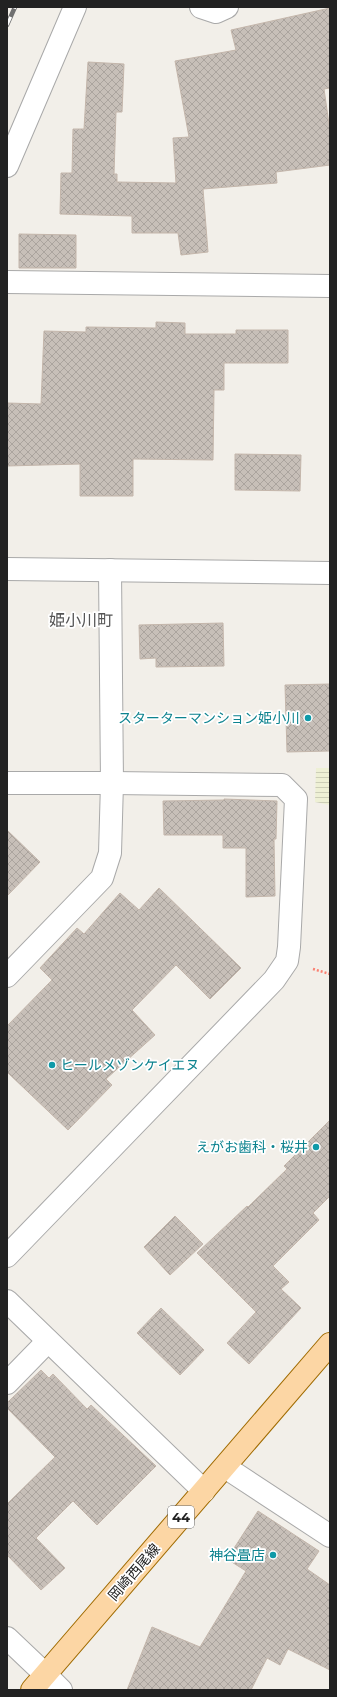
<svg xmlns="http://www.w3.org/2000/svg" width="337" height="1697" font-family="Montserrat,'Noto Sans JP',sans-serif">
<style>
.farmland{fill:url(#farmland-rules)}
.building{fill:url(#building-cross-hatch);stroke:#c4b6ab}
.lines{fill:none;stroke-linecap:round;stroke-linejoin:round}
.minor-casing{stroke:#a9a9a9;stroke-width:24}
.tertiary-casing{stroke:#a9a9a9;stroke-width:24}
.primary-casing{stroke:#a06b00;stroke-width:24}
.path{stroke:#fa8072;stroke-width:2.5;stroke-dasharray:2 2;stroke-linecap:butt}
.minor{stroke:#fff;stroke-width:22}
.tertiary{stroke:#fff;stroke-width:22}
.primary{stroke:#fcd6a4;stroke-width:22}
.rail-casing{stroke:#707070;stroke-width:4.5}
.rail{stroke:#fff;stroke-width:3;stroke-dasharray:9;stroke-linecap:butt}
.culture-dot{fill:#0f9aa8;stroke:#fff;stroke-width:1.5}
.labels{text-anchor:middle;dominant-baseline:central;stroke-width:3.5;stroke-linejoin:round;paint-order:stroke}
.shield{fill:#fff;stroke:#646464;stroke-width:1}
.shield-label{font-size:13px;font-weight:bold;fill:#222}
.culture-label{font-size:14px;fill:#0d838f;stroke:#fff;text-anchor:end}
.street-label{font-size:14px;fill:#222;stroke:#fff}
.quarter-label{font-size:16px;fill:#555;stroke:#fff}
</style>
<defs>
<pattern id="farmland-rules" width="6" height="5" patternUnits="userSpaceOnUse"><rect width="6" height="5" fill="#eef0d5"/><path d="M0 2.5h6" fill="none" stroke="#ccceb7"/></pattern>
<pattern id="building-cross-hatch" width="8" height="8" patternUnits="userSpaceOnUse"><rect width="8" height="8" fill="#c7bfb8"/><path d="M0 0l8 8M0 8l8-8" fill="none" stroke="#aba49e"/></pattern>
</defs>
<rect width="100%" height="100%" fill="#f2efe9"/>
<polygon class="farmland" points="316,768 330,768 330,805 315,802"/>
<g class="building">
<polygon points="330,8 330,88 324,89 330,131 330,165 276,172 277,183 203,189 208,252 181,255 178,233 132,233 132,216 60,214 61,173 72,173 73,129 84,129 88,62 124,64 122,112 116,112 114,174 117,174 117,182 176,183 173,138 189,137 175,61 236,50 231,30"/>
<polygon points="19,234 76,235 76,268 19,268"/>
<polygon points="156,322 185,323 185,334 236,334 236,330 288,330 288,363 224,363 224,390 214,390 213,460 133,459 133,496 80,496 80,464 7,466 7,403 41,404 44,331 86,332 86,327 156,328"/>
<polygon points="235,454 301,455 300,491 235,490"/>
<polygon points="223,623 224,666 156,667 156,658 140,659 139,625"/>
<polygon points="330,684 330,751 287,752 285,685"/>
<polygon points="224,799 277,801 276,839 274,839 275,896 246,897 246,848 223,848 223,835 164,835 163,801 224,800"/>
<polygon points="7,830 40,862 7,896"/>
<polygon points="159,888 241,968 210,999 176,965 132,1010 155,1035 106,1079 112,1085 68,1130 7,1072 7,1026 52,980 40,968 77,928 84,934 120,893 139,910"/>
<polygon points="330,1120 330,1196 313,1213 319,1220 273,1266 289,1282 281,1289 301,1308 249,1364 227,1343 256,1312 197,1253 247,1206 248,1207 287,1169 284,1166"/>
<polygon points="175,1216 203,1244 170,1275 144,1247"/>
<polygon points="161,1308 204,1350 180,1375 137,1333"/>
<polygon points="41,1370 49,1378 53,1374 87,1409 91,1405 156,1466 97,1525 73,1501 36,1538 65,1568 41,1590 7,1555 7,1504 55,1457 7,1408 7,1403"/>
<polygon points="258,1511 319,1551 307,1569 330,1585 330,1670 288,1649 280,1665 267,1658 251,1690 127,1690 152,1627 200,1647 246,1571 227,1559"/>
</g>
<g class="lines">
<defs>
<g id="minor">
<polyline points="201,7 216,12 227,7"/>
<polyline points="7,166 75,7"/>
<polyline points="7,282 330,286"/>
<polyline points="7,783 112,783 282,785 296,799 289,947 287,961 274,980 7,1256"/>
<polyline points="7,976 102,878 110,853 112,783 110,570"/>
<polyline points="7,1301 204,1491"/>
<polyline points="7,1383 48,1341"/>
<polyline points="225,1467 330,1536"/>
<polyline points="7,1638 46,1675"/>
</g>
<g id="tertiary">
<polyline points="7,569 330,573"/>
<polyline points="46,1675 61,1690"/>
</g>
<polyline id="primary" points="32,1690 330,1344"/>
</defs>
<use href="#minor" class="minor-casing"/>
<use href="#tertiary" class="tertiary-casing"/>
<use href="#primary" class="primary-casing"/>
<polyline class="path" points="313,969 330,974"/>
<use href="#minor" class="minor"/>
<use href="#tertiary" class="tertiary"/>
<use href="#primary" class="primary"/>
<defs>
<polyline id="rail" points="7,25 15,7"/>
</defs>
<use href="#rail" class="rail-casing"/>
<use href="#rail" class="rail"/>
</g>
<g class="culture-dot">
<circle cx="308" cy="718" r="4"/>
<circle cx="52" cy="1065" r="4"/>
<circle cx="316" cy="1147" r="4"/>
<circle cx="273" cy="1555" r="4"/>
</g>
<g class="labels">
<rect class="shield" x="168" y="1506" width="26" height="22" rx="3"/>
<g class="shield-label">
<text x="181" y="1517">44</text>
</g>
<g class="culture-label">
<text x="300" y="718">スターターマンション姫小川</text>
<text x="60" y="1065" text-anchor="start">ヒールメゾンケイエヌ</text>
<text x="308" y="1147">えがお歯科・桜井</text>
<text x="265" y="1555">神谷畳店</text>
</g>
<g class="street-label">
<text transform="translate(134 1572) rotate(-49)">岡崎西尾線</text>
</g>
<g class="quarter-label">
<text x="81" y="620">姫小川町</text>
</g>
</g>
<rect width="337" height="1697" fill="none" stroke="#222222" stroke-width="16"/>
</svg>
